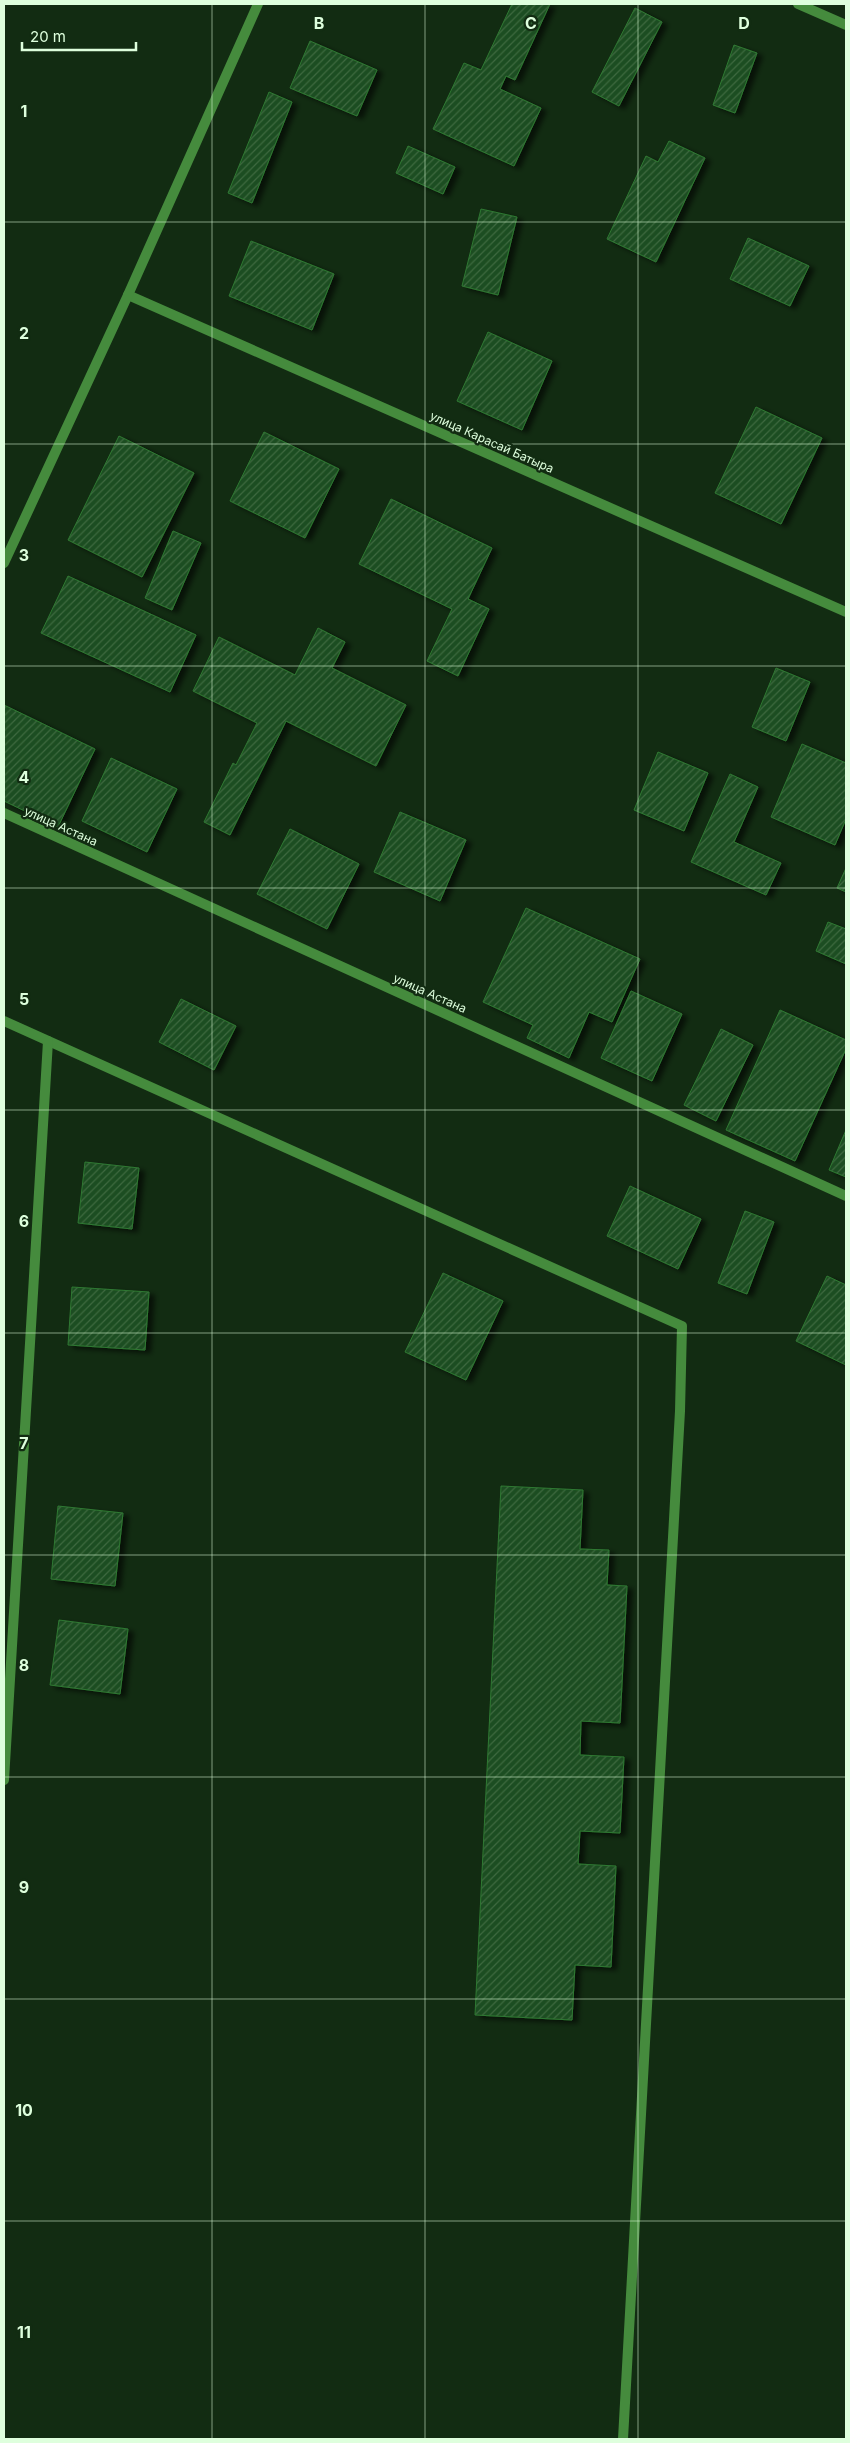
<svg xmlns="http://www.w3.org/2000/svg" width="850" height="2443" font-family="Inter,sans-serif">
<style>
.building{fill:url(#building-hatch);stroke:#2f7933;filter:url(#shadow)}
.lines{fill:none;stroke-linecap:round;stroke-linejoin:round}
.lane{stroke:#458b3d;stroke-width:10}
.street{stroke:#458b3d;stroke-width:10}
.grid{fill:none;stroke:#deffdd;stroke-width:1;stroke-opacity:0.55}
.labels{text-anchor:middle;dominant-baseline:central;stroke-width:4.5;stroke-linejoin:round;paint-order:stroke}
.street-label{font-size:12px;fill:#deffdd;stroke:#122c12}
.grid-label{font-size:16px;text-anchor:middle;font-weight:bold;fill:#deffdd;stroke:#122c12;stroke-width:4.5;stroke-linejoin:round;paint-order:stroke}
</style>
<defs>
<pattern id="building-hatch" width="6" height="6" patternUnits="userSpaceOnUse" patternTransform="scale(1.25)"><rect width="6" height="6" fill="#1d4e20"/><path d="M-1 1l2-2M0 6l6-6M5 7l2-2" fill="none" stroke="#3d6940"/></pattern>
<filter id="shadow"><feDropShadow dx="5.5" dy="3" stdDeviation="2.5" flood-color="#0009"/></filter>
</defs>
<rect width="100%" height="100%" fill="#122c12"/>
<g class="building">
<polygon points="512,4 550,4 515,80 506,76 500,89 541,108 514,166 433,129 464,63 481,70"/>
<polygon points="635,8 662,22 619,106 592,92"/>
<polygon points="310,41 377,70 357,116 290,88"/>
<polygon points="734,45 757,53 735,113 713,105"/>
<polygon points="269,92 292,102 252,203 228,193"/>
<polygon points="669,141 705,158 656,262 607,239 646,156 658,162"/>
<polygon points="408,146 455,167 443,194 396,173"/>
<polygon points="481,209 517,217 498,295 462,286"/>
<polygon points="748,238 809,266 790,306 730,279"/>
<polygon points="251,241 334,274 312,330 229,296"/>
<polygon points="488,332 552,361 522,430 457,401"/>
<polygon points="756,407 822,438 781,524 715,493"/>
<polygon points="264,432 339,469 305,538 230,501"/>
<polygon points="119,436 194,473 142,577 68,540"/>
<polygon points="391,499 492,548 468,599 489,609 458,676 427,661 452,609 359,564"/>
<polygon points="173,531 201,543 172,610 145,598"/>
<polygon points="68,576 196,635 170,692 41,633"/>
<polygon points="318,628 345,642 332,668 406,705 376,766 286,721 230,835 204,822 233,763 236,765 257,723 193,691 219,637 295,675"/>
<polygon points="776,668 810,682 786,741 752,727"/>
<polygon points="4,705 95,749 58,827 4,801"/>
<polygon points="802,744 846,763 846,819 835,845 771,817"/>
<polygon points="658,752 708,773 684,831 634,810"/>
<polygon points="111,758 177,789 147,852 82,821"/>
<polygon points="730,774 758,787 734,842 781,863 766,895 691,862"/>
<polygon points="400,812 466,840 440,901 374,872"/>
<polygon points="290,829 359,864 327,929 257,894"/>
<polygon points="846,868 846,892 837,888"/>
<polygon points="526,908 640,959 612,1022 589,1012 569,1058 527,1038 533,1025 483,1002"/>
<polygon points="828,922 846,929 846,964 816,951"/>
<polygon points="631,991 682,1014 652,1081 601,1058"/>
<polygon points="181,999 236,1026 214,1070 159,1042"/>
<polygon points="780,1010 846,1040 846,1049 795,1161 726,1130"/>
<polygon points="721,1029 753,1045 716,1121 684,1105"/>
<polygon points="846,1130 846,1177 829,1170"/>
<polygon points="85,1162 139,1168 132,1229 78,1223"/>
<polygon points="630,1186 701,1219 678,1269 607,1236"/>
<polygon points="745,1211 774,1222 747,1294 718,1283"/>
<polygon points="443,1273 503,1301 466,1380 405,1352"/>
<polygon points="827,1276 846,1285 846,1365 796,1341"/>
<polygon points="72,1287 149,1292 145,1350 68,1345"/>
<polygon points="501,1486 583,1490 580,1549 609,1550 607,1585 627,1586 620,1723 581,1721 580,1755 624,1757 620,1833 580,1831 578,1864 616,1866 611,1967 575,1965 572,2020 475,2015"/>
<polygon points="58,1506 123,1513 115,1586 51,1579"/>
<polygon points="59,1620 128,1629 120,1694 50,1685"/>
</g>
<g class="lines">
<g class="lane">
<polyline points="4,1021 682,1326 680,1411 623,2439"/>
<polyline points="4,1780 48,1041"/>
</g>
<g class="street">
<polyline points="798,4 846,25"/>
<polyline points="128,295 846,612"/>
<polyline points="4,563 128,295 258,4"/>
<polyline points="4,813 846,1196"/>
</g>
</g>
<path class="grid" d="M212,4V2439M425,4V2439M638,4V2439M4,222H846M4,444H846M4,666H846M4,888H846M4,1110H846M4,1333H846M4,1555H846M4,1777H846M4,1999H846M4,2221H846"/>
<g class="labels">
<g class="street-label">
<text transform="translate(492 442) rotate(24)">улица Карасай Батыра</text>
<text transform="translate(61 826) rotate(24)">улица Астана</text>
<text transform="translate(430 993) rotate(24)">улица Астана</text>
</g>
</g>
<g class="grid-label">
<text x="319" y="29">B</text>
<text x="531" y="29">C</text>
<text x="744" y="29">D</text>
<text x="24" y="117">1</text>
<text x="24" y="339">2</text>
<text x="24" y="561">3</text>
<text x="24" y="783">4</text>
<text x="24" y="1005">5</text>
<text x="24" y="1227">6</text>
<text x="24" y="1449">7</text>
<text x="24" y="1671">8</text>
<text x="24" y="1893">9</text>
<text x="24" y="2116">10</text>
<text x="24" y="2338">11</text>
</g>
<rect width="850" height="2443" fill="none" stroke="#deffdd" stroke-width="10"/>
<path d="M22 42v8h114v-8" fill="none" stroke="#deffdd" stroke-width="2.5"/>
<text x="30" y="42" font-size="15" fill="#deffdd" stroke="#122c12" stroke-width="4" paint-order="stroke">20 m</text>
</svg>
